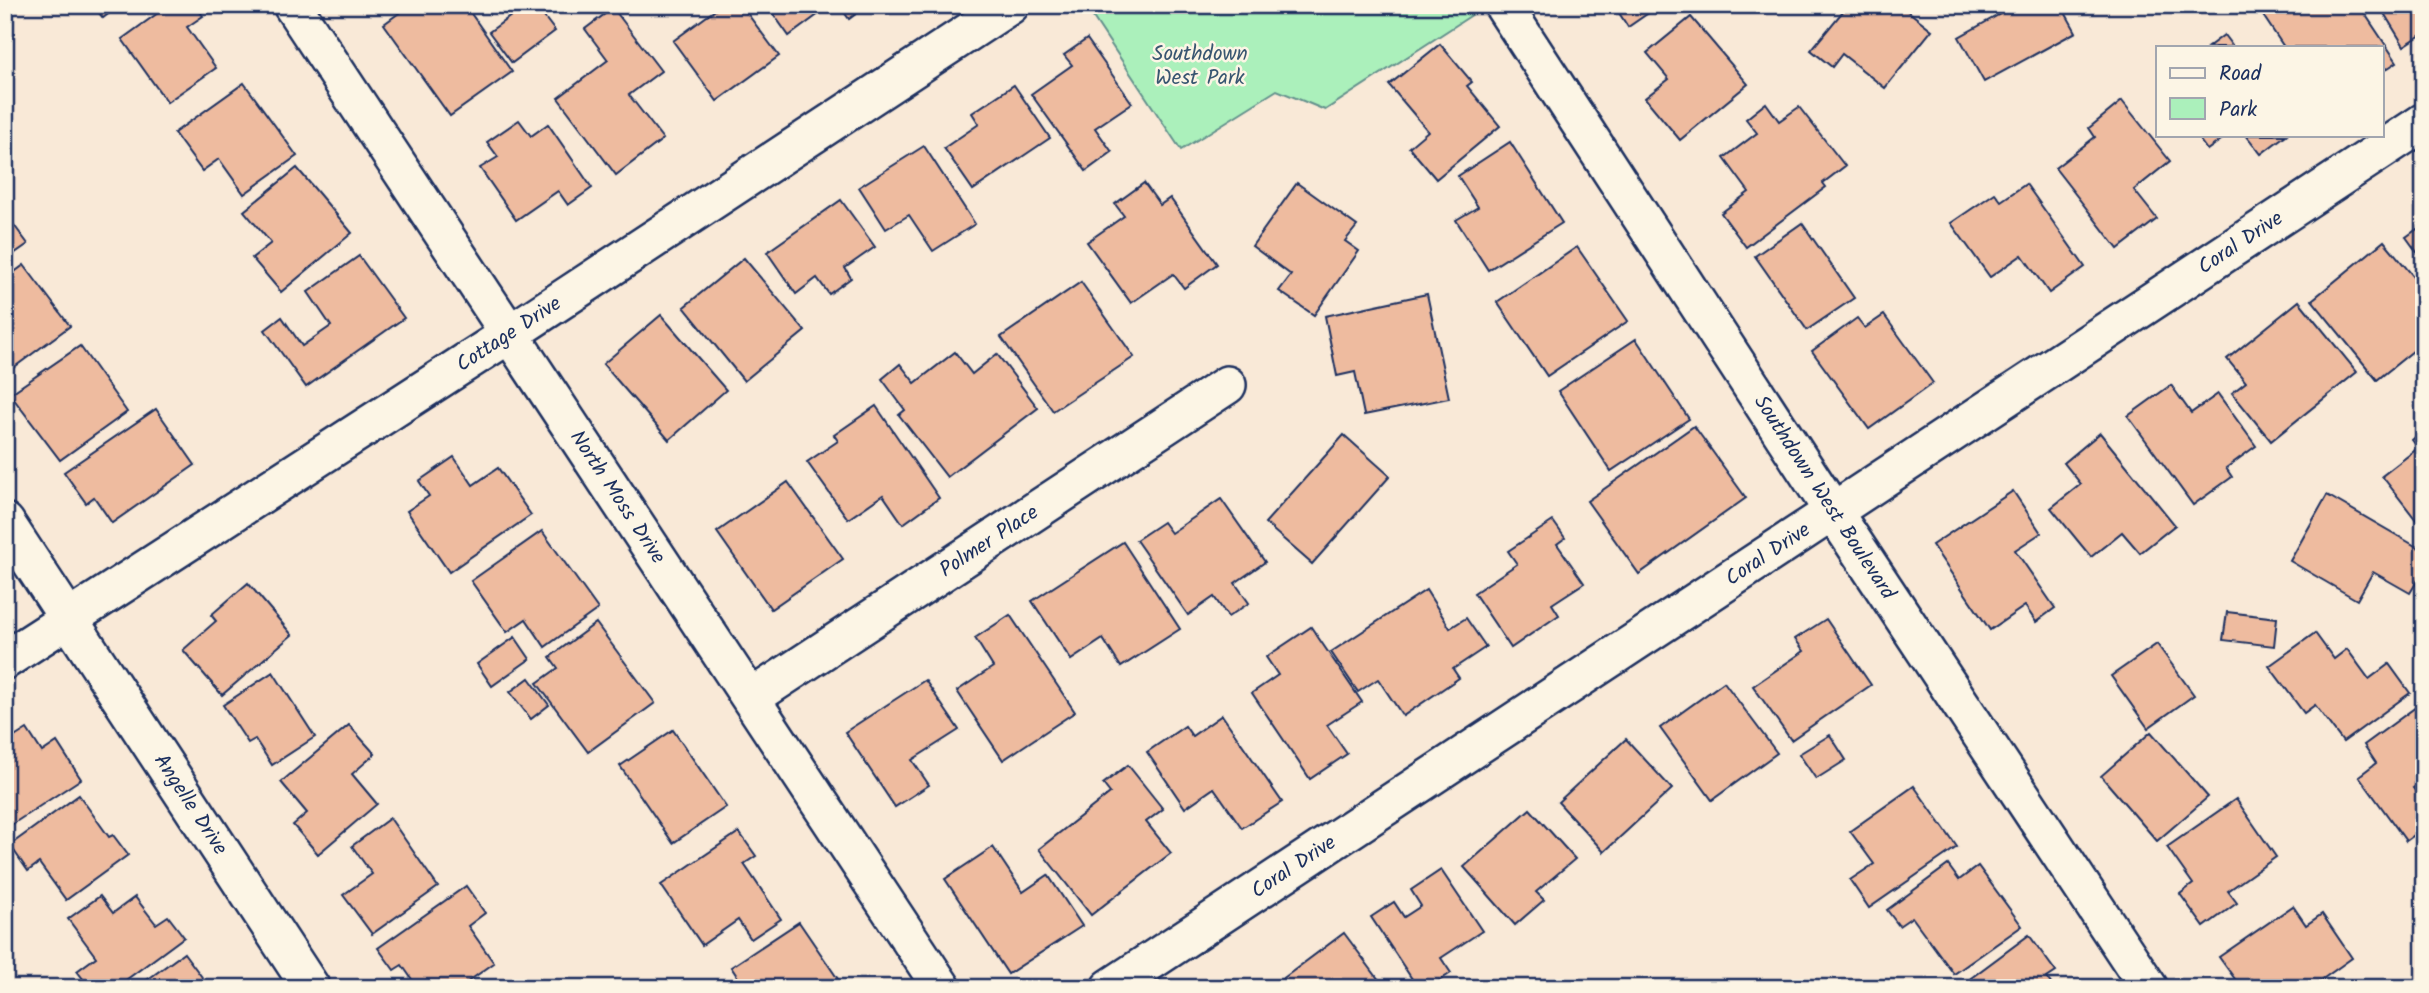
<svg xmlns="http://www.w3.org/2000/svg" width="2429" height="993" font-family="Kalam,sans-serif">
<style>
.green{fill:#abf0bb;stroke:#63908c;stroke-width:2}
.building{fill:#eebb9f;stroke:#1b2f5e;stroke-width:2}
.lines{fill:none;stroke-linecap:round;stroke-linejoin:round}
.minor-casing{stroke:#1b2f5e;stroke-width:42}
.minor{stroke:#fcf5e5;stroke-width:37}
.labels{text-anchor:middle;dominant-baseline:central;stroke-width:5;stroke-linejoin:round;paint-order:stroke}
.park-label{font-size:21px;fill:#385671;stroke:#fcf5e5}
.street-label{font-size:21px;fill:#1b2f5e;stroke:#fcf5e5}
</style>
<rect width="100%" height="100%" fill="#f9e9d7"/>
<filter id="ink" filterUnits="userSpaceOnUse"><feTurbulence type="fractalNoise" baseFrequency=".0143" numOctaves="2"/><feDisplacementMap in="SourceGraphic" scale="14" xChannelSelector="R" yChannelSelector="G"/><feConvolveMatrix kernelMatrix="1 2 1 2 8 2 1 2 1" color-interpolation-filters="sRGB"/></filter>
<g filter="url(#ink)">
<polygon class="green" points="1085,5 1475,5 1478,11 1325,110 1277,90 1181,150"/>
<g class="building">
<polygon points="93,5 120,5 103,18"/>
<polygon points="169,5 195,5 203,16 187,27 216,68 167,102 122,39"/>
<polygon points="410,5 465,5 512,72 450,116 384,24"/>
<polygon points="526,5 535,5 555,31 512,63 489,32"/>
<polygon points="722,5 741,5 779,56 717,101 673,41"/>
<polygon points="767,5 831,5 789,36"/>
<polygon points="839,5 868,5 849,19"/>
<polygon points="1614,5 1660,5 1628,27"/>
<polygon points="1848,5 1900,5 1932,30 1885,88 1842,54 1832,67 1811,50"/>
<polygon points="2009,5 2061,5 2076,32 1984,82 1959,37 2011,8"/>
<polygon points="2256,5 2359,5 2397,62 2382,72 2382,47 2284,47"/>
<polygon points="2379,5 2424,5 2424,33 2404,46"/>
<polygon points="613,8 661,71 629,95 663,139 616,175 558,98 608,60 585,29"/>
<polygon points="1691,17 1748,84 1680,140 1645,98 1669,79 1647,53"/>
<polygon points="2224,35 2233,47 2208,47"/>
<polygon points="1087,39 1132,103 1095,128 1112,152 1086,171 1031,94 1072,65 1064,55"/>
<polygon points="1440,44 1472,82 1467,86 1500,126 1436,179 1409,147 1428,131 1389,85"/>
<polygon points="244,83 297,156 244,194 219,159 202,171 174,133"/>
<polygon points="1014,85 1050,138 973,190 944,148 979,124 972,113"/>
<polygon points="2122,101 2170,161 2134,190 2157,219 2118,249 2055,168 2095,137 2089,128"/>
<polygon points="1766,103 1779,121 1799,107 1845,166 1823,183 1826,187 1746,247 1721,213 1749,192 1724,158 1757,133 1746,119"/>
<polygon points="519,120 531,136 548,124 592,188 568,205 558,191 516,220 480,168 498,157 487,142"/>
<polygon points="2196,135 2228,135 2207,150"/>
<polygon points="2246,135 2286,135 2261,154"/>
<polygon points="1510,142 1562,223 1488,270 1456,220 1478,207 1458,176"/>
<polygon points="924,146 975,224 933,251 909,215 886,229 859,187"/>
<polygon points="297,168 352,233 281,292 252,258 271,243 244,211"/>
<polygon points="1144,183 1160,205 1170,198 1217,264 1184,288 1173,274 1131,303 1087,242 1124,216 1115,204"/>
<polygon points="1297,183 1357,226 1345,241 1359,251 1314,315 1279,291 1291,275 1252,246"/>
<polygon points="2026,184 2085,267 2049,293 2022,255 1990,277 1951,223 1995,193 2001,201"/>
<polygon points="841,200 875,247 845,268 851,278 829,294 817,278 796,294 767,252"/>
<polygon points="5,213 28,244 5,260"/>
<polygon points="1802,223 1854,298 1807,330 1755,256"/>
<polygon points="2424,224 2424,262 2406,237"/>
<polygon points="2384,241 2424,289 2424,342 2377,380 2312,300"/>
<polygon points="1577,247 1628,321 1547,376 1497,302"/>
<polygon points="359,256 404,318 306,387 265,330 282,317 302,346 331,326 308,292"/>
<polygon points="744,258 805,331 744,381 684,307"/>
<polygon points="24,265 70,326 5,374 5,279"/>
<polygon points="1081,282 1134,357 1053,411 1001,337"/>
<polygon points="1427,294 1449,398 1364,415 1355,372 1337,376 1325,316"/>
<polygon points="2299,301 2357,372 2271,441 2232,393 2246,382 2227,359"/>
<polygon points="661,315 726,390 669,440 603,364"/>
<polygon points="1884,315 1933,383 1869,429 1812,351 1857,318 1865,328"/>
<polygon points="1636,339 1689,419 1611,471 1558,391"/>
<polygon points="80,346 127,412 60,460 10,394"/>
<polygon points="955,352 972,374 997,354 1038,408 947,477 899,415 905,410 882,379 900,364 915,383"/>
<polygon points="2171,385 2191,413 2218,394 2256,446 2226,468 2232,477 2193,505 2128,416"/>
<polygon points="876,406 939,498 903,524 883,495 848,519 807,462 838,441 834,435"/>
<polygon points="156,409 195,465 112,523 94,497 86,503 64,472"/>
<polygon points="1694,426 1746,498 1639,574 1587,501"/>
<polygon points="2424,430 2424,522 2420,525 2382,476 2418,448 2412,440"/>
<polygon points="2100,433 2175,525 2140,553 2122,532 2091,557 2051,508 2081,484 2064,463"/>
<polygon points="1344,435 1390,476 1312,564 1265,523"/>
<polygon points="454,457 473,485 498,468 531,515 449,572 407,511 429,496 419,481"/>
<polygon points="788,482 843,559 771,609 717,532"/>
<polygon points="2013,491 2041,533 2015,550 2055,608 2036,622 2025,606 1990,630 1932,545"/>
<polygon points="2327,495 2424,551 2424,570 2410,593 2373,572 2357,600 2290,561"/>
<polygon points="1221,499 1265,562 1235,583 1249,603 1228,617 1214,597 1188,615 1136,540 1163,522 1171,533"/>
<polygon points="1553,521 1565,538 1557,544 1584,583 1552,604 1559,615 1511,648 1474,593 1517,564 1508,551"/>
<polygon points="542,531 598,609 545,647 526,619 507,632 471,581"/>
<polygon points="1123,542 1180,629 1121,667 1103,639 1071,660 1032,601"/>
<polygon points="248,583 292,635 222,695 183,650 216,621 211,615"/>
<polygon points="1426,590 1450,628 1466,618 1486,647 1453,669 1459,678 1403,716 1378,679 1358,692 1331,652"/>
<polygon points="2227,612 2277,618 2274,646 2223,640"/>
<polygon points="1010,615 1075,712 1003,760 957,691 993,667 975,638"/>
<polygon points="1826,619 1871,685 1791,740 1753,686 1804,651 1795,639"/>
<polygon points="596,623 655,703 588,752 537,683 558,668 550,657"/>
<polygon points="1311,627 1362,702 1327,725 1347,754 1310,779 1252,693 1278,675 1266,657"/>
<polygon points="2315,633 2334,659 2347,649 2369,679 2389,664 2410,693 2343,742 2315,705 2304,713 2269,666"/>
<polygon points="515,637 530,659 492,686 477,664"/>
<polygon points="2157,644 2194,695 2148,728 2111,676"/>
<polygon points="273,672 315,737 272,765 255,739 248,743 223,705"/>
<polygon points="529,678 549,705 531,719 510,692"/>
<polygon points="925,680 959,730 912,760 929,785 895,807 845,732"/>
<polygon points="1724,682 1777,753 1712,800 1660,728"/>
<polygon points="2416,707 2424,718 2424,780 2413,788 2424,803 2424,828 2406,841 2359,776 2376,763 2364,745"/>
<polygon points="1222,715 1282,802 1242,828 1214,788 1185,808 1147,752 1185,726 1192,736"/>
<polygon points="349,725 375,754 352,774 377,804 318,854 293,825 307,813 281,782"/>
<polygon points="27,729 42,752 57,742 81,779 5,829 5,743"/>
<polygon points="673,730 726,807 673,843 620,766"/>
<polygon points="2151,732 2208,797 2157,841 2101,776"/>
<polygon points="1830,735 1846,760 1816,779 1799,754"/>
<polygon points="1626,739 1672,789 1604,852 1558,802"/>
<polygon points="1128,765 1163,809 1146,822 1171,853 1091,915 1039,849 1110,793 1103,784"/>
<polygon points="1914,786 1957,847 1869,908 1850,880 1874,864 1850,831"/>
<polygon points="79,795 109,837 113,835 128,855 66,900 39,863 28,871 10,845"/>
<polygon points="2236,799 2276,857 2228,891 2237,903 2204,927 2180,894 2193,884 2167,847"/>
<polygon points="1530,809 1575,859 1536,892 1544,900 1515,925 1464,867"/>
<polygon points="390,818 438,887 372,934 343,895 372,874 352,846"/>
<polygon points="739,832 756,856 744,864 781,919 751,939 738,920 702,945 661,885"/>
<polygon points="993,847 1023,892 1048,875 1082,926 1008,974 945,879"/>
<polygon points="1948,865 1959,880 1978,866 2022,926 1954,974 1912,917 1899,926 1887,910"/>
<polygon points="1441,870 1482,931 1441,958 1451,973 1428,988 1418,988 1371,917 1394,902 1404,917 1421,906 1411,890"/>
<polygon points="466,886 485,913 468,926 494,963 459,988 418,988 402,965 394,970 378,948"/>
<polygon points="100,896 113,913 135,897 156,924 168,916 184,937 115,988 90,988 77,971 96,957 68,919"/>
<polygon points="2293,906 2306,925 2322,914 2352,958 2310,988 2257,988 2251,979 2240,986 2219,957"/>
<polygon points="799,922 844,988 745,988 731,967"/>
<polygon points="1344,933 1385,988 1274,988 1273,986"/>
<polygon points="2029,935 2056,972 2047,978 2054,988 1978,988 1971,978"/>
<polygon points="184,953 210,988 136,988"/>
</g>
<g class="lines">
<defs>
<g id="minor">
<path id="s1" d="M292,5L942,988"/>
<path id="s2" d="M1503,5L1834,513L2149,988"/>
<path id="s3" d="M5,522L311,988"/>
<path id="s4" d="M5,660L508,335L1010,5"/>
<path id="s5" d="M751,698L1227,385"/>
<path id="s6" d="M1110,988L2424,122"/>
</g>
</defs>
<use href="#minor" class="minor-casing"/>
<use href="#minor" class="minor"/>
</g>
</g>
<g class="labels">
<g class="park-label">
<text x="1200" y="54">Southdown<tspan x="1200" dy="24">West Park</tspan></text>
</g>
<g class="street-label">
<text stroke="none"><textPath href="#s6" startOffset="1354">Coral Drive</textPath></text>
<text stroke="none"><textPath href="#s4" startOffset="600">Cottage Drive</textPath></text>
<text stroke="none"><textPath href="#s1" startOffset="590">North Moss Drive</textPath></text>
<text stroke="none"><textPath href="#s2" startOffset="588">Southdown West Boulevard</textPath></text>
<text stroke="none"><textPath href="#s5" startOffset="285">Polmer Place</textPath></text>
<text stroke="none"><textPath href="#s6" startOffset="788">Coral Drive</textPath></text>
<text stroke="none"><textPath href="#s3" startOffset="338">Angelle Drive</textPath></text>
<text stroke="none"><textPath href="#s6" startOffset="220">Coral Drive</textPath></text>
</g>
</g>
<rect width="2429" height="993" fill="none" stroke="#fcf5e5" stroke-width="28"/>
<rect x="14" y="14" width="2401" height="965" fill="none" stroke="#1b2f5e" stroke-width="2.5" filter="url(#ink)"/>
<rect x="2156" y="46" width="228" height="91" fill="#fcf5e5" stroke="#a2a6af" stroke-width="2"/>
<rect x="2170" y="68" width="35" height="10" fill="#fcf5e5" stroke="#a2a6af" stroke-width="2"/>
<text x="2219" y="80" font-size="21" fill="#1b2f5e">Road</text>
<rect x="2170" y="98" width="35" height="21" fill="#abf0bb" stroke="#a2a6af" stroke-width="2"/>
<text x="2219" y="116" font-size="21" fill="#1b2f5e">Park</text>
</svg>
